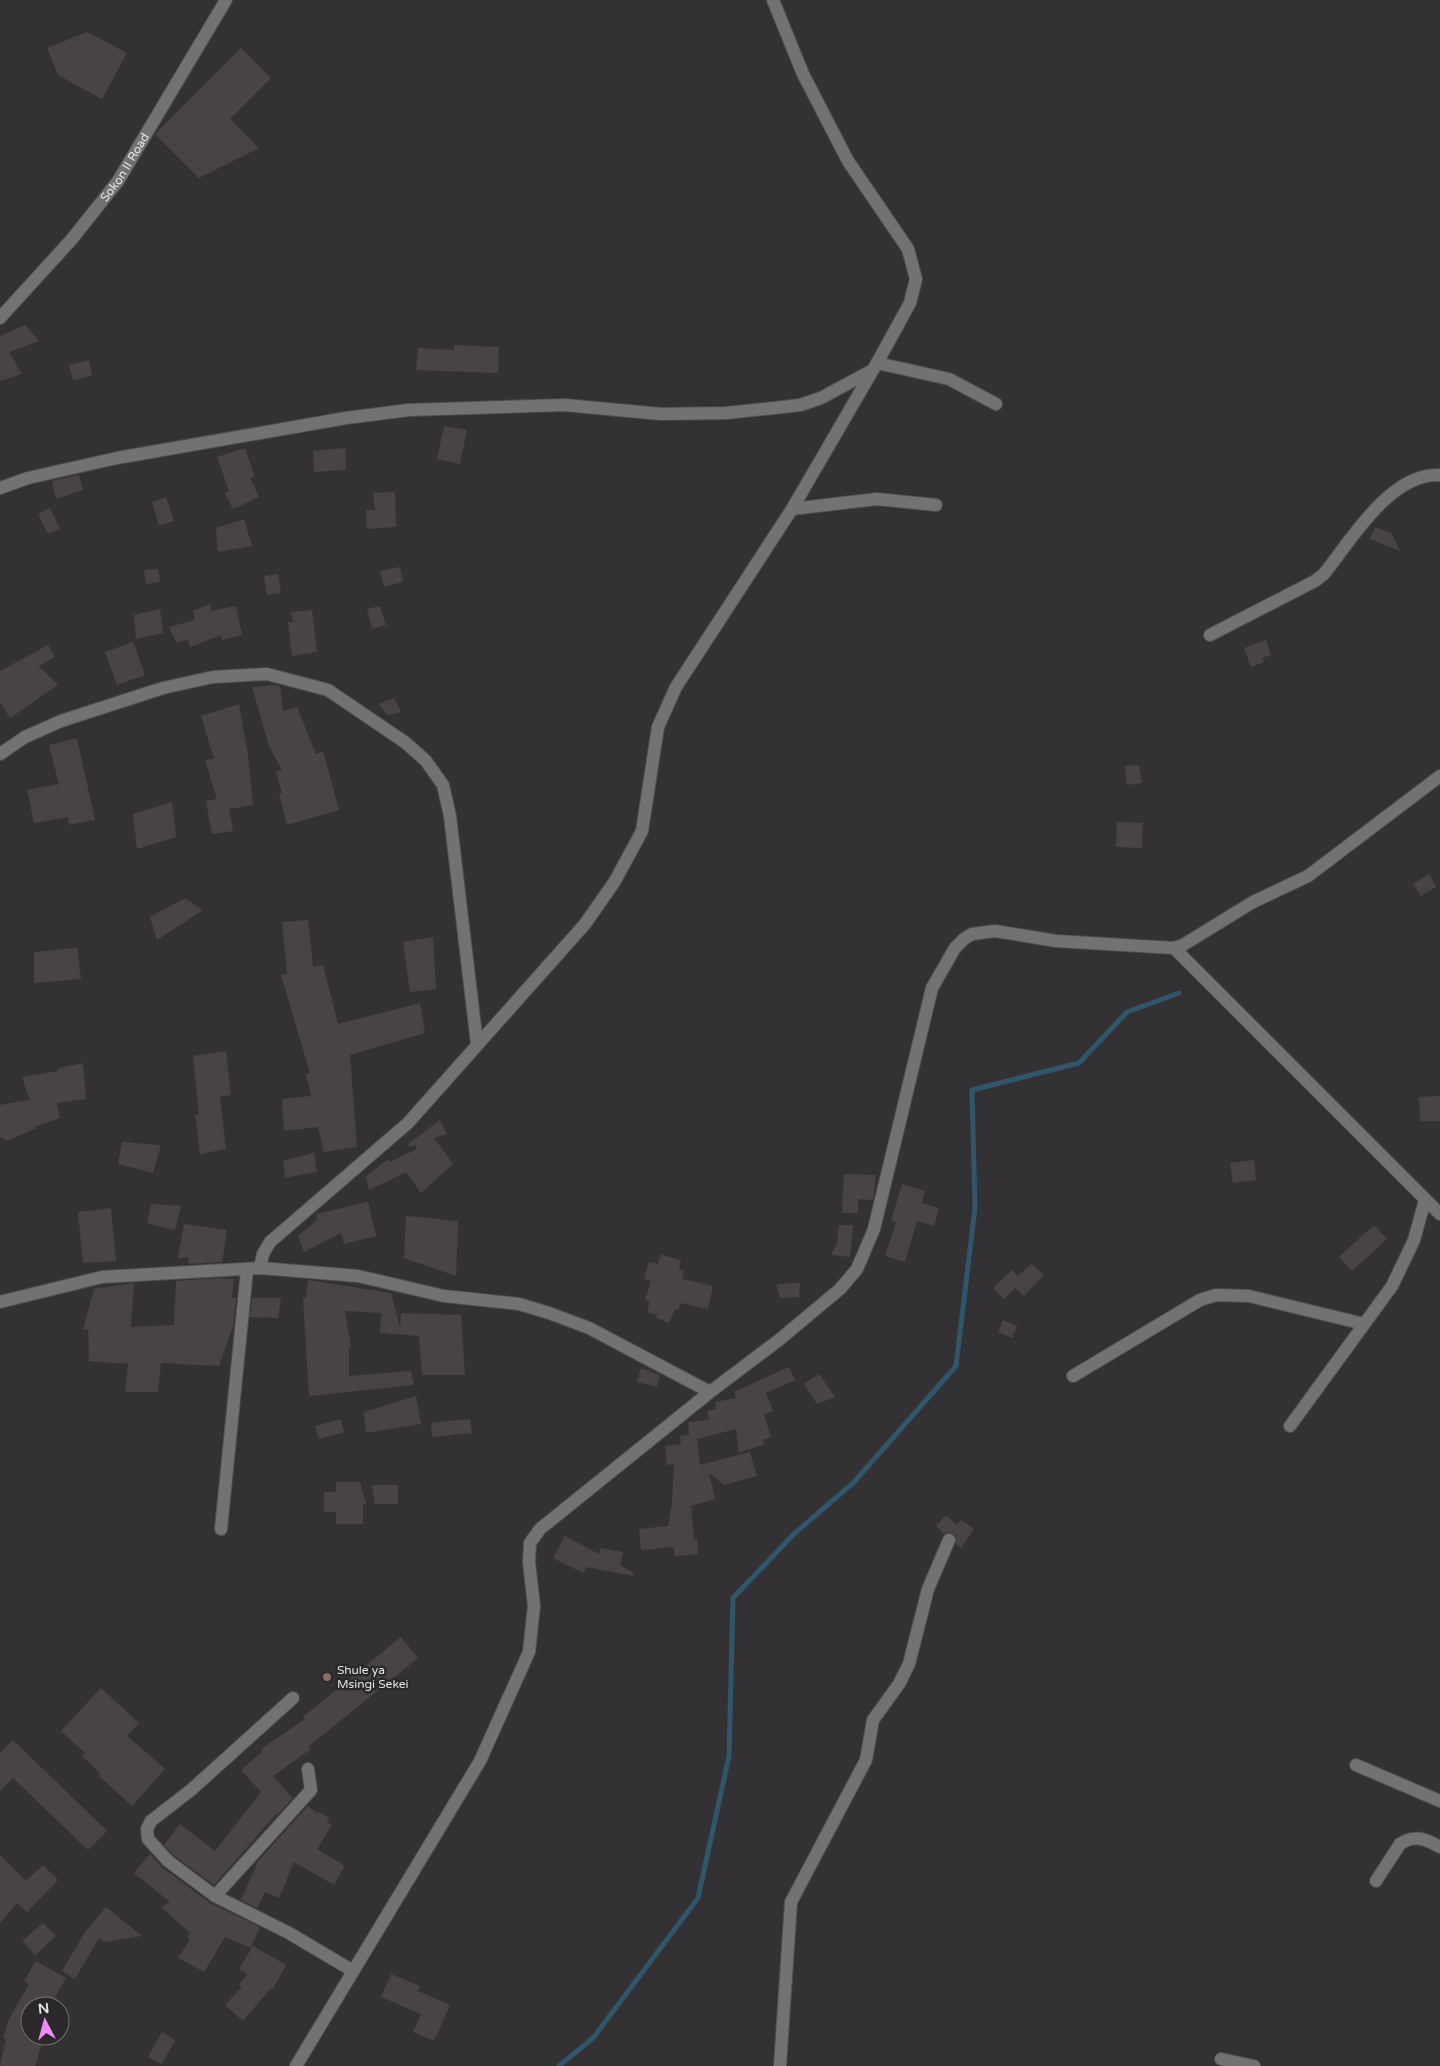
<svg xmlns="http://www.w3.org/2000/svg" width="1440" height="2066" font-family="'Varela Round',sans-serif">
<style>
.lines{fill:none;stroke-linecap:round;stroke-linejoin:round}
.stream{stroke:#305669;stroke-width:5}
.building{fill:#494444}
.minor-casing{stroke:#4f4e50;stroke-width:14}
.tertiary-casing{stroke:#4f4e50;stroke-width:14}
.minor{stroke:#737174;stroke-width:12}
.tertiary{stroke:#737174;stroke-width:12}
.education-dot{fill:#8d6e63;stroke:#2a282b;stroke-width:2}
.labels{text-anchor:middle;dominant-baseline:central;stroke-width:5;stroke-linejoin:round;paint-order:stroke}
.street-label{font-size:12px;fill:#e4e3e5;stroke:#2a282b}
.poi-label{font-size:12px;fill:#e4e3e5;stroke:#2a282b;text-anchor:start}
</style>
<rect width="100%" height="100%" fill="#343135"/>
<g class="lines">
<polyline class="stream" points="559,2066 593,2038 698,1898 729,1756 733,1598 794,1534 854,1482 956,1366 975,1208 972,1090 1079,1063 1127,1012 1179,993"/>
</g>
<g class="building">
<polygon points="87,32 127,53 102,99 58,75 47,48"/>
<polygon points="241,48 271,78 230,119 259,148 199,178 155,134"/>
<polygon points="25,325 39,341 9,352 22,374 0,381 0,336"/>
<polygon points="454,345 499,347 498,373 416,370 418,348 454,350"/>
<polygon points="89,360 92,376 73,380 69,365"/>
<polygon points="444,426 467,430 460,464 437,459"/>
<polygon points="245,448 255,477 250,478 259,497 233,509 225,493 229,491 217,457"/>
<polygon points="345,448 346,470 314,472 313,451"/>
<polygon points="79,475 83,490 56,499 52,481"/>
<polygon points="395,492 396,527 367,529 366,510 375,510 373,493"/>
<polygon points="166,497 174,521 159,526 152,502"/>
<polygon points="50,508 60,529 48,534 38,514"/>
<polygon points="244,519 252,546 218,552 216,528"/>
<polygon points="1375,527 1391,533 1400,551 1370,539"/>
<polygon points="400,567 403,582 384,587 380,571"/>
<polygon points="158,569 160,582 146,584 144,570"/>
<polygon points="278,574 281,593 267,595 264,576"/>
<polygon points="210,604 211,611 236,606 242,635 222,640 221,635 190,647 188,639 177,643 169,627 195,620 193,611"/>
<polygon points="380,606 386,625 372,629 367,609"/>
<polygon points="160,609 163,633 136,639 134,615"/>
<polygon points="312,610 317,652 292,656 288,622 293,622 291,612"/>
<polygon points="1266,640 1271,655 1262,658 1264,662 1251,667 1244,648"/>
<polygon points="133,642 145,675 117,685 105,652"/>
<polygon points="48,645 55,657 39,666 58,685 10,718 0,702 0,671"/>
<polygon points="275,685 280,686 283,711 297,707 316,754 323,751 339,810 287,825 279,794 282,793 276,772 282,770 269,746 252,687"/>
<polygon points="394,698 401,712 387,715 379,704"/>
<polygon points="239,704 248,756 253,805 229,809 233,831 212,834 206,801 217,799 205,760 214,759 201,716"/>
<polygon points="77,738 95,820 69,825 68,817 34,823 27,790 59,784 49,745"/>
<polygon points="1139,765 1142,783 1127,785 1125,766"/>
<polygon points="172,802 176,837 137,849 133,814"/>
<polygon points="1117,822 1143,823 1142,848 1116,847"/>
<polygon points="1429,874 1436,887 1421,896 1413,884"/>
<polygon points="185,898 203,910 157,940 150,917"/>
<polygon points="308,920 313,967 323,965 338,1024 420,1003 425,1033 350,1055 357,1147 324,1152 318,1127 284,1131 282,1099 311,1096 306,1074 310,1073 281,975 287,974 282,922"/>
<polygon points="433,937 436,989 410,992 403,942"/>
<polygon points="77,948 81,979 34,983 34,952"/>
<polygon points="226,1051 231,1095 220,1097 226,1149 200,1154 195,1114 199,1114 193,1056"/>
<polygon points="83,1063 86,1099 57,1103 60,1118 34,1127 37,1128 7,1141 0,1137 0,1105 30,1100 22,1077 58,1071 58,1068"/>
<polygon points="1440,1096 1440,1121 1420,1121 1419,1097"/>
<polygon points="440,1120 447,1134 434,1138 453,1164 421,1193 406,1172 369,1190 366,1176 388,1159 390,1162 417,1149 415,1145 410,1147 408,1144"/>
<polygon points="122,1142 161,1145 153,1173 118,1164"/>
<polygon points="314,1153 317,1172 285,1178 283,1161"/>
<polygon points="1254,1160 1256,1180 1233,1183 1230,1163"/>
<polygon points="844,1174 876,1175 873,1200 858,1199 858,1213 842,1213"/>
<polygon points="902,1184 925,1191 922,1203 939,1208 934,1226 917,1221 905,1262 885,1256 896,1222 891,1221"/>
<polygon points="368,1202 376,1236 344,1244 341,1233 304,1252 298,1236 317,1220 316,1214"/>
<polygon points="151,1204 181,1206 175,1230 147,1223"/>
<polygon points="111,1208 116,1261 83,1263 78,1212"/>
<polygon points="406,1216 458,1221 456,1276 404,1258"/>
<polygon points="184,1224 227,1230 222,1262 189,1264 188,1257 178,1258"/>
<polygon points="839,1225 853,1225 850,1257 831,1255 837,1244"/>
<polygon points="1374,1225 1387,1239 1352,1271 1339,1257"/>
<polygon points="661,1254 681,1261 679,1269 684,1271 682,1279 713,1286 708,1309 681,1303 678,1310 675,1309 669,1323 656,1318 657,1315 647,1312 650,1301 645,1300 651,1281 644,1279 649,1262 658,1264"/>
<polygon points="1032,1264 1044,1275 1024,1296 1015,1288 1004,1299 993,1288 1012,1270 1017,1276"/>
<polygon points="219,1278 234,1279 232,1298 236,1298 233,1326 219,1366 161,1363 158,1392 125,1392 128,1364 89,1361 88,1329 83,1330 94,1289 134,1283 131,1327 174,1325 176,1281"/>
<polygon points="308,1280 391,1293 400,1328 401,1313 461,1315 465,1375 422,1375 419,1336 380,1333 381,1313 345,1311 351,1347 349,1347 349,1376 411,1371 414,1385 309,1396 303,1298 306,1298"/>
<polygon points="800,1283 799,1297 780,1298 776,1284"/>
<polygon points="252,1298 281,1298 278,1318 250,1317"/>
<polygon points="1003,1320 1017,1326 1012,1338 998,1332"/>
<polygon points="789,1367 795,1380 766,1393 773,1411 764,1415 771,1437 763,1440 764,1444 739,1453 736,1429 697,1439 700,1465 750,1452 757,1476 724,1485 709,1473 715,1499 691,1506 694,1539 697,1539 698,1554 674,1556 674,1547 641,1550 639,1529 668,1526 672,1504 674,1464 667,1465 665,1446 681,1444 680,1436 689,1435 688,1422 709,1420 707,1411 716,1409 715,1402 736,1398 734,1392"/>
<polygon points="641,1368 660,1375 657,1387 637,1382"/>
<polygon points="819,1374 835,1397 817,1404 804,1384"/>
<polygon points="416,1396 421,1424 366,1433 364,1412"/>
<polygon points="340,1419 344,1432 319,1439 315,1426"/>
<polygon points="470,1419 472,1433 432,1437 431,1423"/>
<polygon points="336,1482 360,1482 366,1504 363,1504 363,1524 336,1524 336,1512 324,1512 324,1492 336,1492"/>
<polygon points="372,1485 398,1485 398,1504 375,1504"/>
<polygon points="946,1515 957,1525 961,1520 974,1529 961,1548 956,1544 955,1535 949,1532 944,1534 936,1526"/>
<polygon points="565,1536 599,1554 601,1548 623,1552 620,1565 634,1573 633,1576 587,1567 583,1573 553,1558"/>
<polygon points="401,1637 418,1658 309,1746 311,1749 273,1776 293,1798 277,1815 276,1814 214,1885 173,1855 164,1845 180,1824 215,1851 261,1792 241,1770 263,1751 261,1749 305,1719 303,1717"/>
<polygon points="101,1688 139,1723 127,1736 165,1769 132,1806 99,1776 101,1774 82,1756 85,1753 61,1731"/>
<polygon points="13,1740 107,1831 88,1850 13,1778 0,1791 0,1753"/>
<polygon points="308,1806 317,1813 319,1812 329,1818 327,1822 332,1825 317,1849 345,1866 334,1885 294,1862 279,1898 265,1892 257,1908 241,1900 258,1861"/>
<polygon points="150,1854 163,1868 210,1903 260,1927 251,1948 225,1937 204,1972 178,1958 190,1940 187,1938 190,1933 161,1907 170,1902 134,1873"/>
<polygon points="0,1855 26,1881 43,1865 58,1880 27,1912 17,1903 0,1923"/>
<polygon points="106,1907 142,1936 105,1942 99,1938 75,1979 62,1971 85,1932"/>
<polygon points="43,1923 56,1936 35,1955 22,1941"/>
<polygon points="253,1946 286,1965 273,1989 271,1988 243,2021 225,2005 242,1987 239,1985 247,1974 239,1969"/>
<polygon points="36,1961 66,1978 50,2006 30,2006 30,2036 44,2036 35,2066 0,2066 6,2039 3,2039 9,2019 29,1984 24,1981"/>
<polygon points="391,1974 420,1986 418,1991 450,2005 434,2041 413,2032 421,2014 381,1997"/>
<polygon points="162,2032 175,2040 162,2064 148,2057"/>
</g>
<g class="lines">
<defs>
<g id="minor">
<polyline points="877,363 949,379 996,404"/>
<polyline points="0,488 28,478 117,458 346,418 409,410 565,405 661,414 726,413 774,408 800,405 821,398 871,371"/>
<polyline points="792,509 877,499 936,505"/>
<path d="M1210,635L1315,581L1324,574C1351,540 1391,472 1440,475"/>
<polyline points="0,754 25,737 61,721 163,688 213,677 267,674 328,690 406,743 426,761 443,785 450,816 477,1044"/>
<polyline points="1174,948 1440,1214"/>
<polyline points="260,1268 263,1254 270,1242 408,1123 585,924 615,881 642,831 658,727 676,687 792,509 877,363 910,303 916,279 908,249 848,161 803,74 773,0"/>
<polyline points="0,1302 102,1277 260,1268 358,1276 444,1296 519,1304 549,1313 589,1328 710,1392"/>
<polyline points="1073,1376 1200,1300 1216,1295 1249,1296 1364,1324"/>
<polyline points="1290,1426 1392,1286 1414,1240 1425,1200"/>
<polyline points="221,1529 247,1270"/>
<polyline points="293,1698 191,1790 151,1821 147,1829 148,1839 168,1861 215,1896 289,1933 353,1971"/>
<polyline points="1356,1765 1440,1801"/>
<path d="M1376,1881L1400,1844C1414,1834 1426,1839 1440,1847"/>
<polyline points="215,1896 311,1790 308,1769"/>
<polyline points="1221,2059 1254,2066"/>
<polyline points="296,2066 480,1761 529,1652 534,1606 529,1562 530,1543 540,1529 710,1392 779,1340 840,1289 857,1269 874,1229 932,988 955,948 964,939 972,934 995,931 1056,941 1174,948 1183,945 1253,902 1308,876 1440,776"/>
<polyline points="780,2066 791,1902 866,1760 873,1720 899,1684 909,1664 928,1589 949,1540"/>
</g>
<g id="tertiary">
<path id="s1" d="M0,318L72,239L118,181L226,0"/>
</g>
</defs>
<use href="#minor" class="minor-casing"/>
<use href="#tertiary" class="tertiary-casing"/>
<use href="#minor" class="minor"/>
<use href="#tertiary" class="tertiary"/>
</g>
<circle class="education-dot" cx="327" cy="1677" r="5"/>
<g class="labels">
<g class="street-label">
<text stroke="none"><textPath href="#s1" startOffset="196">Sokon II Road</textPath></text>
</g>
<g class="poi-label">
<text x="337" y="1670">Shule ya<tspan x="337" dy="14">Msingi Sekei</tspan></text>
</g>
</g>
<g transform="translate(45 2021) rotate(354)"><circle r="24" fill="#2a282b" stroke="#747375"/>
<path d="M0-4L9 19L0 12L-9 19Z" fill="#ef8bf7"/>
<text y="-8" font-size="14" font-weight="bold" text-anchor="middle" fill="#e4e3e5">N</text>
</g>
</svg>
